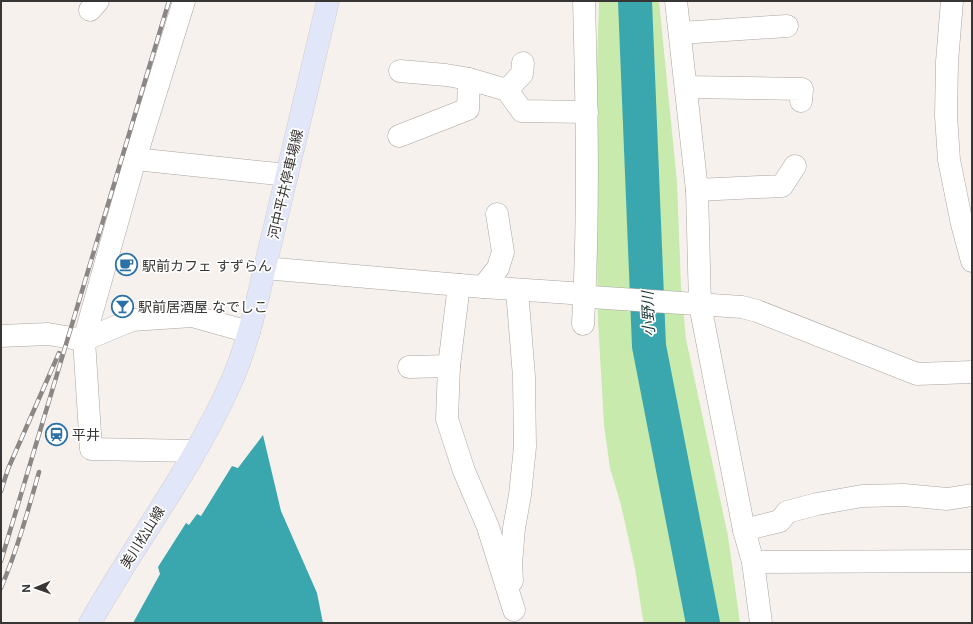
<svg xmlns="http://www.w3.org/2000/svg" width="973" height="624" font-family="Inter,'Noto Sans JP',sans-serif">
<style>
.green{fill:#c8eaad}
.water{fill:#3aa7af}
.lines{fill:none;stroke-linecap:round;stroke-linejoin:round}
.river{stroke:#3aa7af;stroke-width:34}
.minor-casing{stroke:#aba5a1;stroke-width:23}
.major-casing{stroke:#cfcfce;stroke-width:23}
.minor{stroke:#fff;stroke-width:22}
.major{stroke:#e1e6f8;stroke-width:22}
.rail-casing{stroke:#8b8785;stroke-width:4.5}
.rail{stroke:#fff;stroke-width:3;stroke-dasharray:9;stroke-linecap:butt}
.labels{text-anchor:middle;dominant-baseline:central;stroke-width:3.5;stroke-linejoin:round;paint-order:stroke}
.street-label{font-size:14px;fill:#383634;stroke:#fff}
.poi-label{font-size:14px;fill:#383634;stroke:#fff;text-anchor:start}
.water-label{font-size:15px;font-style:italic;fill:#1c3537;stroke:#fff}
</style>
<rect width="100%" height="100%" fill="#f7f1ed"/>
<polygon class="green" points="599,1 659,1 677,182 681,287 686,339 728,536 740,623 644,623 643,620 635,568 621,505 610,468 604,425 598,321 595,130"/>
<polygon class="water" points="263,435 281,511 317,593 323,623 133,623 160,574 158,567 186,523 189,525 197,514 201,516 232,466 238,468"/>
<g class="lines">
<polyline class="river" points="635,1 649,346 703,623"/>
<defs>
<g id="minor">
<polyline points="184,1 135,159 84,340 91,449 195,451"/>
<polyline points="676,1 697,190 700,305 744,530 753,562 761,623"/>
<polyline points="952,1 947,62 946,116 949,160 962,224 972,261"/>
<polyline points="90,10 98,1"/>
<polyline points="680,33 787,26"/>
<polyline points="400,71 446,75 469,79 507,90 522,111 587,112"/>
<polyline points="686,87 802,89 801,101"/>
<polyline points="507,90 522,74 523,63"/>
<polyline points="399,136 468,109 469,79"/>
<polyline points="135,159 287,175"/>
<polyline points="697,190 782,186 795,166"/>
<polyline points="264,268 483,287 571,293 591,297 742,307 757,311 917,374 972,372"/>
<polyline points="459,285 449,366 447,419 464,471 488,527 514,610"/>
<polyline points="483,287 498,268 503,252 497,214"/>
<path d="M583,324C589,216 587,109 584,1"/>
<polyline points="1,336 48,334 84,340 132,320 192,316 249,332"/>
<polyline points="409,367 449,366"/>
<polyline points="744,530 780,521 787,512 817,504 862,496 904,495 947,499 972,495"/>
<polyline points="753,562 972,561"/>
<polyline points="512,581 511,564 514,528 520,495 525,447 524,377 517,290"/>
</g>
<path id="major" d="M90,623C136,541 195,465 233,378C252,333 260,285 272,238C291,159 309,80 328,1"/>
</defs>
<use href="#minor" class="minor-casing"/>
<use href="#major" class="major-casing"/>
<use href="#minor" class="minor"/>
<use href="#major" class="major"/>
<defs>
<g id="rail">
<polyline points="1,491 8,469 59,353"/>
<polyline points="1,561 169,1"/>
<path d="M1,588C17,550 28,511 39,472"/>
</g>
</defs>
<use href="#rail" class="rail-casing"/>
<use href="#rail" class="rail"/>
</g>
<defs>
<symbol id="cafe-ring" viewBox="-11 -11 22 22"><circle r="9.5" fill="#fff" stroke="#2a72a6" stroke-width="1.5"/><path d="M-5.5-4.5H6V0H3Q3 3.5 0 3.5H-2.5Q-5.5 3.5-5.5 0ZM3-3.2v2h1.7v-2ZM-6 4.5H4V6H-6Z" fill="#2a72a6"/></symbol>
<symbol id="bar-ring" viewBox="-11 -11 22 22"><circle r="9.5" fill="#fff" stroke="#2a72a6" stroke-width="1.5"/><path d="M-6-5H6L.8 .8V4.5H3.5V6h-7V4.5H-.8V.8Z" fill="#2a72a6"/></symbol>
<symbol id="station-ring" viewBox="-11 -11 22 22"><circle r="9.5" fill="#fff" stroke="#2a72a6" stroke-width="1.5"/><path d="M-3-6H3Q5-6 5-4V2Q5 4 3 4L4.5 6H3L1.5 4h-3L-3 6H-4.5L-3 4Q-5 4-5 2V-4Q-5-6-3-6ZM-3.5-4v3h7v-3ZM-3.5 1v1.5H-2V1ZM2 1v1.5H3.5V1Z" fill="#2a72a6"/></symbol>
</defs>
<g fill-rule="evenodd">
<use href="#cafe-ring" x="114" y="252" width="25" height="25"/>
<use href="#bar-ring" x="110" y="294" width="25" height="25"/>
<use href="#station-ring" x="44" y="422" width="25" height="25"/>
</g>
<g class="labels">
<g class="street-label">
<text transform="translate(285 184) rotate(-77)">河中平井停車場線</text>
<text transform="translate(142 537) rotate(-58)">美川松山線</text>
</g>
<g class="poi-label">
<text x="142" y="265">駅前カフェ すずらん</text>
<text x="138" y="306">駅前居酒屋 なでしこ</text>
<text x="72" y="434">平井</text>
</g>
<g class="water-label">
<text transform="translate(648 314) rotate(-92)">小野川</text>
</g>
</g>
<rect width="973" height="624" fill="none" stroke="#383634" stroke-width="4"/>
<g transform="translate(36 588) rotate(268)" stroke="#ffffff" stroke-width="3" paint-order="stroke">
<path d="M0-3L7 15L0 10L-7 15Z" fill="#383634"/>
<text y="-6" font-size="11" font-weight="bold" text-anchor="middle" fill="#383634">N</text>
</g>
</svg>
